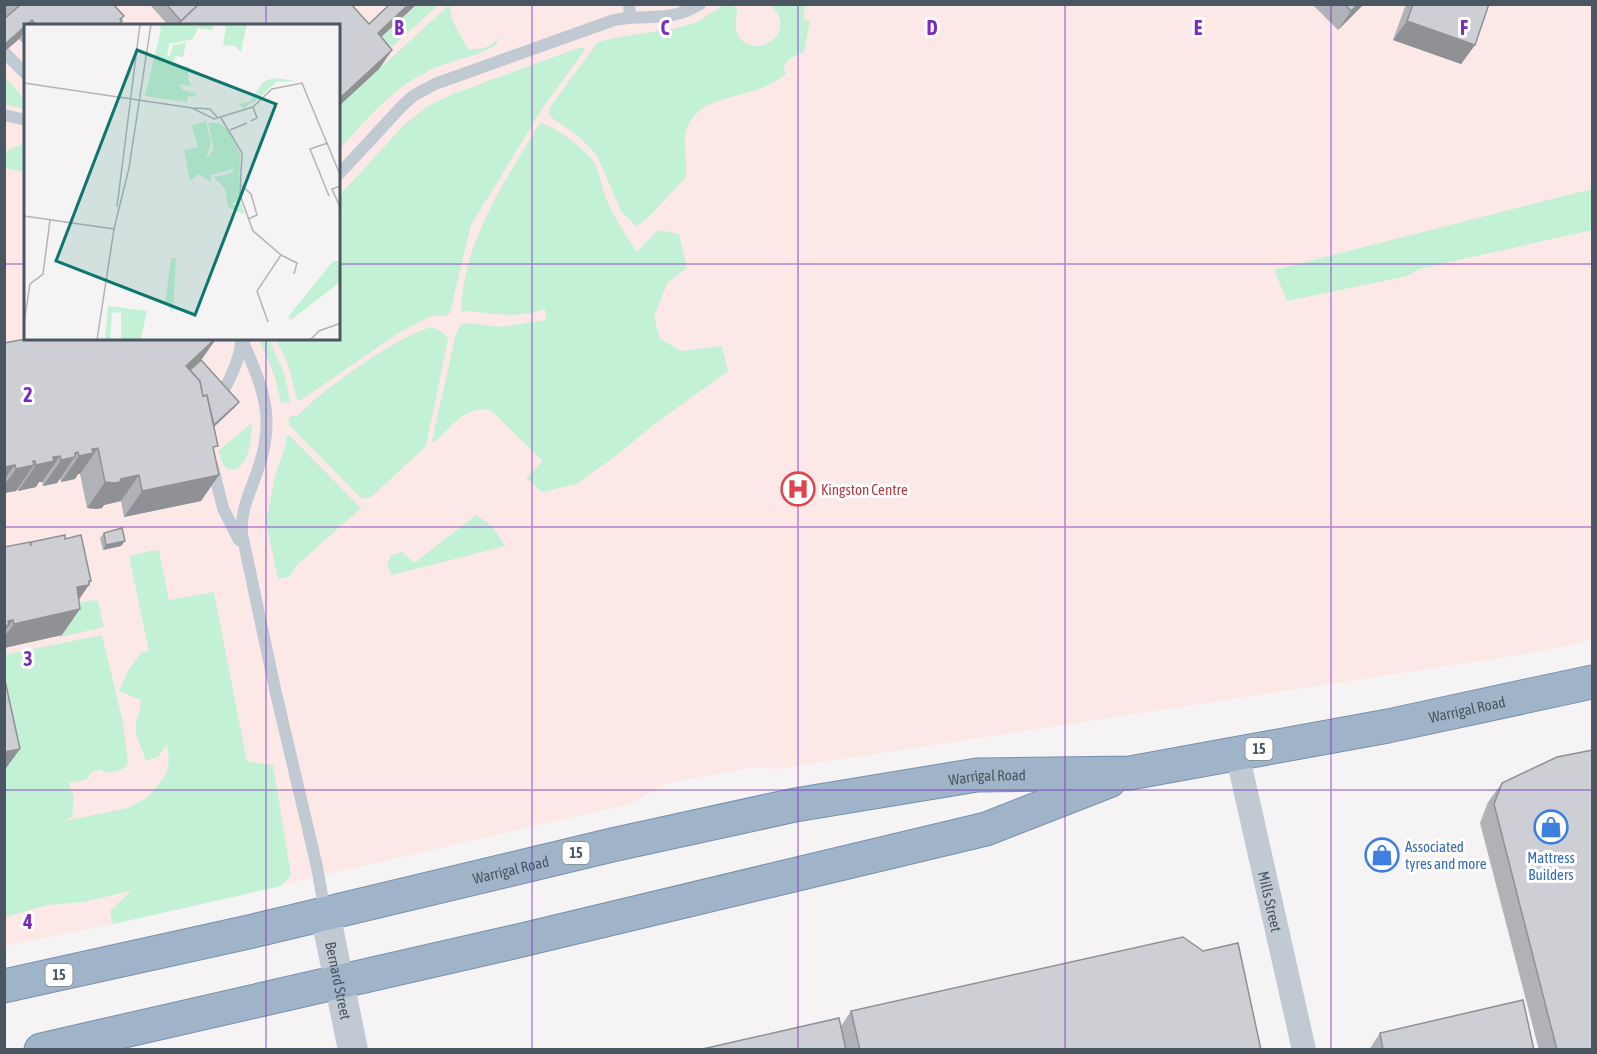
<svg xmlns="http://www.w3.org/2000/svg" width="1597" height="1054" font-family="'Asap Condensed',sans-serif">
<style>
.medical{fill:#fce8e6;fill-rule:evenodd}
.green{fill:#c3f1d5}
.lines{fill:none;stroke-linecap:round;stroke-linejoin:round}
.trunk-casing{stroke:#7690ad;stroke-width:35}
.service{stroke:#c1cad2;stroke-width:12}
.minor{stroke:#c1cad2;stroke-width:24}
.tertiary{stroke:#c1cad2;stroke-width:30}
.trunk{stroke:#9fb4c9;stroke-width:33}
.wall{fill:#b0b2b7}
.shaded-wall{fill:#909195}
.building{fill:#cdcfd5;stroke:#909195;stroke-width:1.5}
.grid{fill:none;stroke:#7b2cbf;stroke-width:1.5;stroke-opacity:0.55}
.labels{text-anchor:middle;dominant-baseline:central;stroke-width:6;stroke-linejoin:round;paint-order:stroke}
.shield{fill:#fff;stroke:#808990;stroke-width:1.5}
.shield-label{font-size:14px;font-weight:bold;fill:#4a5661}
.health-label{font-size:15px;fill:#be3a42;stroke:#fff;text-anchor:start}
.street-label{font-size:15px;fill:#4a5661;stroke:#fff}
.shop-label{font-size:15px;fill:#366cbe;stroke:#fff;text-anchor:start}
.inset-road{fill:none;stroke:#b1b4b9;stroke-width:1.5}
.view{fill:#0f766e;fill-opacity:0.15;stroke:#0f766e;stroke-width:3}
.inset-edge{fill:none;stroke:#4a5661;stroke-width:3}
.grid-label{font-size:20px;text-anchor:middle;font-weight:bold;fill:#7b2cbf;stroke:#fff;stroke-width:6;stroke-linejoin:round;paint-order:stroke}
</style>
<rect width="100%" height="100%" fill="#f5f3f3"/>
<path class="medical" d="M5,5H1592V640L1531,653L777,769L753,767L668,783L630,804L113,924L5,946ZM26,26H339V339H26Z"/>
<g class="green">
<polygon points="417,5 438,5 375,62 365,52"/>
<path d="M449,5L453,22L468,49C479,50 492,48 497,38V44C482,55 450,61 432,69C394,86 366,120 339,150V106Z"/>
<path d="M733,5L737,10C737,16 735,23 736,29C744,65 803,38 771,5H811L805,6L803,20L810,21L804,52L790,58L783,67L786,74C775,83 763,88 749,92C726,99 697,102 687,128C681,144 689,163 685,178C674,188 646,224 636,226L621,211L597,155L578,136L552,118L549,113L550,107L598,42L619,37L674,29L697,22L724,5Z"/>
<polygon points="581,47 584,48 584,51 544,106 471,225 450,313 445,316 434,316 425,319 397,334 301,400 297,400 288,364 276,339 339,339 339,196 404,125 428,106 453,94"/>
<polygon points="5,77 25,100 25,109 5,104"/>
<path d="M541,123C556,127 584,148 593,161C600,171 601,184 605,196C613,216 625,234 637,252L658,230L679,234L687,268L667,283L654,317L660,339L681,351L722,346L728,371L652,426L617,455L576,484L542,492L526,478L543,461L492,411C468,402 450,428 435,442L432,441L455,337L460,325L470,323L499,327L546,320L545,309C513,320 493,312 461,311C464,239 504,184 539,124Z"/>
<polygon points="24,143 25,144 25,172 5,168 5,152"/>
<polygon points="1592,189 1592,230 1419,269 1407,276 1287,301 1274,270"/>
<path d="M433,327L445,334L448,340L426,446L371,497L362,499L290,426L288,420L291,416H298C317,393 405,331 433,327Z"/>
<polygon points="259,339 269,339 285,376 290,402 281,403 275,377"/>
<path d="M252,423C251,439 251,459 237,469H227L223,465L218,451Z"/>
<polygon points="289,435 361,508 297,565 289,577 278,579 266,522 275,476 286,444 286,437"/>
<polygon points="476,515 492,526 505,546 392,575 387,565 391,555 402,552 414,563"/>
<path d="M155,550L159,551L169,600L214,592L247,762L273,765L291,875L281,886L113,924L110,911L131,891L83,902L48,905L5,917L4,655L102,635L123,722L128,763C124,771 115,771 106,773L100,769L90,773L87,779L69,783L74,797L72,817L64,821L128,808L148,797L167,773L169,760L167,744L159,756L146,761C143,749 134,736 136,724C138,715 141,709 141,700L119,691L128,671L142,652L149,651L129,556Z"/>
<polygon points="94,600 98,601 104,627 61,637 60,635 64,634 63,631 75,604"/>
</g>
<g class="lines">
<defs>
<g id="trunk">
<path id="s3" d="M4,986L253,931L612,845L795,805L977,775L1130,773L1388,726L1592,682"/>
<polyline points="41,1050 522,940 986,829 1109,781"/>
</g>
</defs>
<use href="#trunk" class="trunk-casing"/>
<g class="service">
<polyline points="629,4 630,18"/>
<polyline points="5,53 26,74"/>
<polyline points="4,115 26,120"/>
<path d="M339,174L402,106L413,96L435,84L614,20C647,13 667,24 700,4"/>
<path d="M242,339C263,389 277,418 257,472C250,493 240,511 242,534L275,689L317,867L325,912"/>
<path d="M217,400C227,387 242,356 241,339"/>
<polyline points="212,464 223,508 239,540"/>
</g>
<path class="minor" id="s1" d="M1237,753L1304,1050"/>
<path class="tertiary" id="s2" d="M325,913L353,1050"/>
<use href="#trunk" class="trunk"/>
</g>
<g class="wall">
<polygon points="4,4 107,4 124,16 119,26 26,26 26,46 19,39 4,52"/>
<polygon points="152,4 195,4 198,6 199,4 351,4 369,24 390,4 417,4 381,37 392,50 379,69 339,106 339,26 169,26 151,6"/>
<polygon points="1312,4 1364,4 1338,30"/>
<polygon points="1406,4 1489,4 1475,45 1461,64 1393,40"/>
<polygon points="216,339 201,360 239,402 235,407 214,427 214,452 201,501 124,517 121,501 104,505 102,508 96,509 87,508 80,474 78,474 75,479 61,482 60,478 57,483 43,486 42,482 39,482 36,487 18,491 17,489 16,491 4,493 4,343"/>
<polygon points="104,533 125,541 121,546 103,550 100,538"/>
<polygon points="65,539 91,581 79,599 62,635 4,648 4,547"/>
<polygon points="1502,783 1593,1050 1539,1050 1480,823 1488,802"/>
<polygon points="851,1011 1261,1050 698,1050 841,1026"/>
<polygon points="1380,1033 1534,1050 1369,1050"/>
</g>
<g class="shaded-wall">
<polygon points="409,4 417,4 364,53 378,33"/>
<polygon points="1358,4 1364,4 1338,30 1351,11"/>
<polygon points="32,20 28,26 26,26 26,29 19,39 4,52 4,45"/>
<polygon points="1407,21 1475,45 1461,64 1393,40"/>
<polygon points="392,50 379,69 339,106 339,99"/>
<polygon points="215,339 216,339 199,363 172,387 186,366"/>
<polygon points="239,402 235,407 206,434 210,429"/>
<polygon points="98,448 80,474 78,474 75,479 61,482 79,456 92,449"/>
<polygon points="78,452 57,483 43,486 61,460"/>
<polygon points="60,456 42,482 39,482 36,487 18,491 36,465 53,457"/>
<polygon points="33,461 35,461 32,466 34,465 16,491 4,493 4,485 16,469"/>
<polygon points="15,465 4,480 4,468 5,467"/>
<polygon points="139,475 121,501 104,505 102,508 96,509 87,508 105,482"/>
<polygon points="219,475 201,501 124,517 142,491"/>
<polygon points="125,541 121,546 103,550 106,545"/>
<polygon points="91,581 88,585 89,585 71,611 77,587"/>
<polygon points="80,609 62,635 4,648 4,637 14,624"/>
<polygon points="13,620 4,632 4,626 8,621"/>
<polygon points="20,749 4,771 4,752"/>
</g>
<g class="building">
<polygon points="18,4 113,4 124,16 120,19 122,21 117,26 37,26 32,20 4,45 4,19 19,6"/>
<polygon points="166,4 195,4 197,6 181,21"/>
<polygon points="199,4 351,4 369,24 390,4 409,4 378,33 392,50 339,99 339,26 176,26"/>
<polygon points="1345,4 1358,4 1351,11"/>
<polygon points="1413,4 1489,4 1475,45 1407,21"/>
<polygon points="26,339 215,339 186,366 200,381 203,396 207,395 218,446 213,447 219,475 142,491 139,475 121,479 120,482 115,483 105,482 98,448 92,449 93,453 79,456 78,452 75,453 75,457 61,460 60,456 53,457 54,461 36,465 35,461 33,461 34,465 16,469 15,465 5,467 6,471 4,471 4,343"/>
<polygon points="201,360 239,402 214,425 207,395 203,396 200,381 190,370"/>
<polygon points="122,528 125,541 106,545 104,533"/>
<polygon points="65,535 65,539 81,535 91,581 89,581 89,585 77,587 80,609 14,624 13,620 8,621 9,625 4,626 4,547 30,542 31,546 31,542"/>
<polygon points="4,676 20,749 4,752"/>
<polygon points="1593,750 1593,1050 1557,1050 1494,804 1502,783 1557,757"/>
<polygon points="1183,937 1203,951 1238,943 1261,1050 860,1050 851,1011"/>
<polygon points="1523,1000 1534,1050 1383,1050 1380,1033"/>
<polygon points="839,1018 846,1050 698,1050"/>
</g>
<path class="grid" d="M266,4V26M532,4V1050M798,4V1050M1065,4V1050M1331,4V1050M4,264H26M339,264H1592M266,339V1050M4,527H1592M4,790H1592"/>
<defs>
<symbol id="hospital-ring" viewBox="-11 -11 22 22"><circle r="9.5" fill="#fff" stroke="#e0444e" stroke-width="1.5"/><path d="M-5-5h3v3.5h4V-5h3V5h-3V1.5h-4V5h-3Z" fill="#e0444e"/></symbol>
<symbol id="shop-ring" viewBox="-11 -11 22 22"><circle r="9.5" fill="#fff" stroke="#3f7fe0" stroke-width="1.5"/><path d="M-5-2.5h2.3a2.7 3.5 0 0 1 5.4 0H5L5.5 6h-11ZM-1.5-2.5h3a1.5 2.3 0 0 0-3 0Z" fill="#3f7fe0"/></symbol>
</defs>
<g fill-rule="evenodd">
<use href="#hospital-ring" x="779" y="470" width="38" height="38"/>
<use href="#shop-ring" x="1532" y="808" width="38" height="38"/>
<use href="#shop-ring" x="1363" y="836" width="38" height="38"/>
</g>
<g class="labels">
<g class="shield">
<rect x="1245.5" y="738" width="27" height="22" rx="4.5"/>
<rect x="562.5" y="842" width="27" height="22" rx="4.5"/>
<rect x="45.5" y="964" width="27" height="22" rx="4.5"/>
</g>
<g class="shield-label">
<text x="1259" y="749">15</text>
<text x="576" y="853">15</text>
<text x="59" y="975">15</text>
</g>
<g class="health-label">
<text x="821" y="489">Kingston Centre</text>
</g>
<g class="street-label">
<text stroke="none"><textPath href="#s3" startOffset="1492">Warrigal Road</textPath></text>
<text stroke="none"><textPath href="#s3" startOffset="1006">Warrigal Road</textPath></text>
<text stroke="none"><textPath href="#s3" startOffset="520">Warrigal Road</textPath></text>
<text stroke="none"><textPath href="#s1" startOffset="152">Mills Street</textPath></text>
<text stroke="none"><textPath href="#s2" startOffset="69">Bernard Street</textPath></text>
</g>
<g class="shop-label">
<text x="1405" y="846">Associated<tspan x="1405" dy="17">tyres and more</tspan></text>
<text x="1551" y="857" text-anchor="middle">Mattress<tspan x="1551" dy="17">Builders</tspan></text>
</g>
</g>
<g transform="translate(24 24)">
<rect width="316" height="316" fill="#f5f3f3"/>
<path d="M134,0H190L188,6L174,4L169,15L145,20L143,32H146L149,21L162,19L159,33L151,32L150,40L166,43L164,55L168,62L155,60L159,66L172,69L171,73L164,72L163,78L121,72L137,6ZM192,0H223L217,28L211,22L199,21L202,3ZM250,54L272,57L252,58L233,76L236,64L232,76L218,85L216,80L226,78L239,58ZM182,97L187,119L182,135L190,125L184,99H195L204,106L216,130L215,176L207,180L212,182L216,177L221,191L204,183L201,165L190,153L202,151L210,147L209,145L187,151V158L174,150L166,157L160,126L174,123L168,102ZM147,234H152L149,288L141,279ZM309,237H316V258L267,296L264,293ZM84,282L123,287L117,313L120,316H97V288L88,289L86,316H81Z" fill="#c3f1d5"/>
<path class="inset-road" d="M0,59L168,84L190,95L229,83L248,65L278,59L317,153M170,84L186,85L194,94M197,94L218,129L216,171L229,207L257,231L233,267L244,298M227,97L233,94L229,83M206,106L223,99M304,119L286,125L305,172M218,162L227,170L233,191L224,195M317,162L308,165L317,185M93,183L116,0M0,192L90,205M257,231L273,239L270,250M0,299L6,260L19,250L26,196M73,316L90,205L105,144L127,0M286,316L295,307L317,299"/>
<path class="view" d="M113,26L252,80L171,291L32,237Z"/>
<rect width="316" height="316" class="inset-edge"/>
</g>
<g class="grid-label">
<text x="399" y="35">B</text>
<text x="665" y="35">C</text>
<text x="932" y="35">D</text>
<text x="1198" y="35">E</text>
<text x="1464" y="35">F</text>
<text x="28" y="402">2</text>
<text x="28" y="666">3</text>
<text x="28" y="929">4</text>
</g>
<rect width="1597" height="1054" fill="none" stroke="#4a5661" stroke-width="12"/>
</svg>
